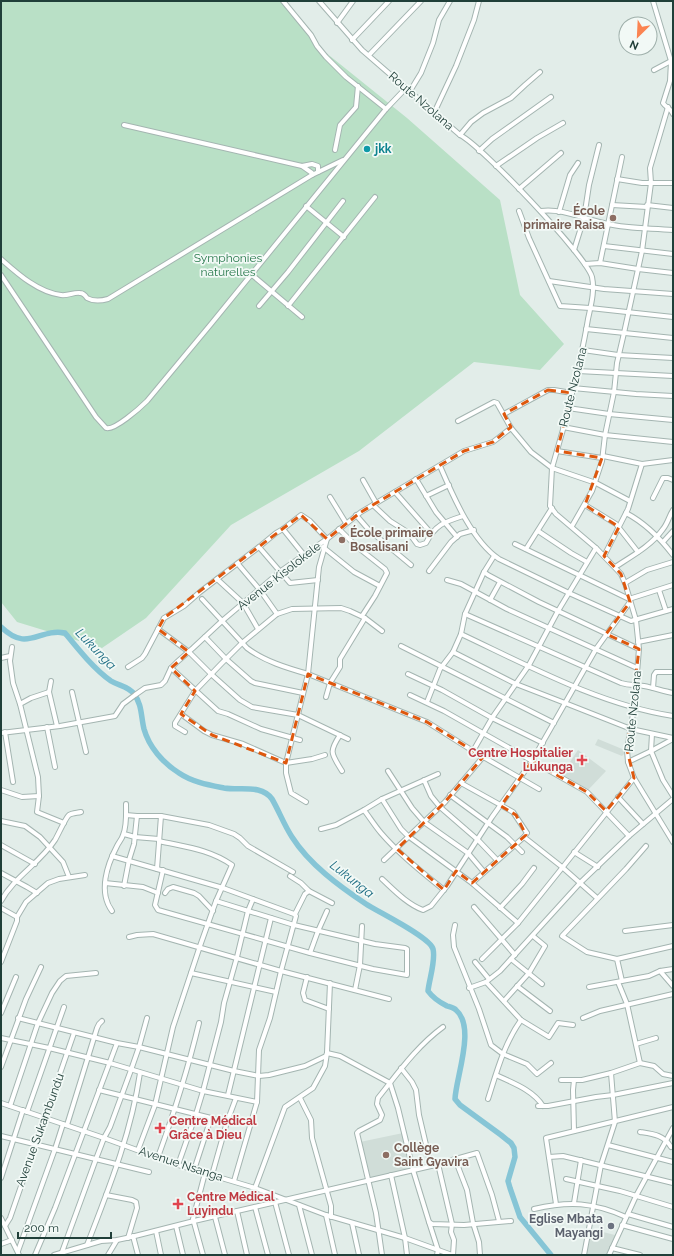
<svg xmlns="http://www.w3.org/2000/svg" width="674" height="1256" font-family="Raleway,sans-serif">
<style>
.built{fill:#d0ddd8}
.green{fill:#b9e0c6}
.lines{fill:none;stroke-linecap:round;stroke-linejoin:round}
.river{stroke:#86c5d6;stroke-width:5.5}
.minor-casing{stroke:#a4b5b1;stroke-width:6}
.minor{stroke:#fff;stroke-width:4}
.marked{fill:none;stroke:#de580e;stroke-width:3;stroke-dasharray:8 5;stroke-linejoin:round}
.culture-dot{fill:#0f9aa8;stroke:#f2f9f6;stroke-width:1.5}
.education-dot{fill:#8d6e63;stroke:#f2f9f6;stroke-width:1.5}
.health-dot{fill:#e0444e;stroke:#f2f9f6;stroke-width:1.5}
.worship-dot{fill:#6b7280;stroke:#f2f9f6;stroke-width:1.5}
.labels{text-anchor:middle;dominant-baseline:central;stroke-width:3.5;stroke-linejoin:round;paint-order:stroke}
.street-label{font-size:12px;fill:#203f39;stroke:#f2f9f6}
.culture-label{font-size:12px;font-weight:bold;fill:#0d838f;stroke:#f2f9f6;text-anchor:start}
.education-label{font-size:12px;font-weight:bold;fill:#785e54;stroke:#f2f9f6;text-anchor:start}
.park-label{font-size:12px;fill:#28794c;stroke:#f2f9f6}
.health-label{font-size:12px;font-weight:bold;fill:#be3a42;stroke:#f2f9f6;text-anchor:start}
.worship-label{font-size:12px;font-weight:bold;fill:#5b616d;stroke:#f2f9f6;text-anchor:end}
.water-label{font-size:13px;font-style:italic;fill:#16687f;stroke:#f2f9f6}
</style>
<rect width="100%" height="100%" fill="#e2ede9"/>
<g class="built">
<polygon points="598,739 627,751 622,756 595,745"/>
<polygon points="578,750 606,771 588,790 562,774"/>
<polygon points="403,1133 411,1168 370,1179 360,1142"/>
<polygon points="599,1231 615,1235 607,1255 584,1254 590,1232 598,1235"/>
</g>
<polygon class="green" points="1,1 281,1 325,52 407,118 500,200 520,295 564,344 540,370 474,362 359,451 231,525 146,618 102,648 17,622 1,602"/>
<g class="lines">
<path class="river" d="M1,627C28,653 38,628 65,633C78,649 94,669 111,681C119,686 128,686 134,694C142,704 141,717 144,729C149,747 163,763 179,773C192,782 209,785 224,788C241,791 261,784 272,799C279,811 284,825 292,837C309,864 339,886 366,904C378,912 430,937 433,949C436,960 429,980 428,991C433,998 439,1002 447,1006C450,1007 454,1008 456,1010C476,1027 456,1077 455,1099L460,1105L501,1135L511,1143L514,1148L515,1157L508,1181L510,1188L520,1217L551,1255"/>
<defs>
<g id="minor">
<polyline points="283,1 311,35 317,46 326,57 346,77 386,109"/>
<path d="M319,1L362,50L460,135C481,145 587,257 592,277C595,291 591,305 588,319C583,349 576,378 568,408V412L552,468L550,506L556,514L596,548L621,574L625,583L636,620L639,649L634,708L627,750L628,762L634,778L673,842"/>
<path d="M653,1L671,61L670,81L663,103C666,108 670,107 673,114"/>
<polyline points="337,23 353,1"/>
<polyline points="352,40 389,1"/>
<polyline points="369,55 421,1"/>
<polyline points="654,70 673,60"/>
<polyline points="410,91 421,73 433,43 439,20 450,1"/>
<polyline points="434,113 456,66 474,20 479,1"/>
<polyline points="124,125 302,166 312,164 318,166 318,172"/>
<polyline points="460,135 471,122 483,113 511,98 525,85 540,72"/>
<polyline points="335,150 340,125 356,107 358,86"/>
<polyline points="479,151 492,139 551,97"/>
<polyline points="302,166 312,173 312,175"/>
<polyline points="496,166 537,138 563,123"/>
<polyline points="617,179 642,183 673,183"/>
<polyline points="519,189 561,153"/>
<polyline points="612,205 647,207"/>
<polyline points="647,205 673,208"/>
<polyline points="306,206 344,237"/>
<polyline points="519,211 529,238 560,306 590,308 673,317"/>
<path d="M541,211C563,208 586,220 608,224C629,229 652,228 673,230"/>
<polyline points="559,212 570,175 578,163"/>
<polyline points="604,246 673,254"/>
<polyline points="574,250 584,218 589,185 599,145"/>
<path d="M1,259C18,274 38,292 61,295C68,296 74,292 80,293C83,293 85,295 87,298C94,302 101,301 108,299L312,175L343,160"/>
<polyline points="600,263 622,157"/>
<polyline points="585,264 600,263 638,269 673,273"/>
<polyline points="251,274 302,317"/>
<path d="M1,275L96,417L106,428C114,431 140,408 147,401L211,324L386,109L406,88"/>
<polyline points="549,281 604,289 673,294"/>
<polyline points="259,306 288,272 343,201"/>
<polyline points="288,306 375,197"/>
<polyline points="586,329 673,338"/>
<polyline points="583,350 618,355 673,358"/>
<polyline points="578,371 673,376"/>
<polyline points="573,388 636,394 673,396"/>
<polyline points="568,408 609,414 673,420"/>
<polyline points="504,414 548,390 554,390 572,393"/>
<polyline points="458,421 494,402 497,403 511,428"/>
<polyline points="563,427 605,435 673,442"/>
<polyline points="557,451 602,458"/>
<polyline points="603,456 642,464 673,460"/>
<path d="M440,466C453,496 472,541 499,559L569,593L631,621L673,609"/>
<polyline points="416,479 436,512 457,537"/>
<polyline points="363,480 376,503"/>
<polyline points="395,492 431,533"/>
<polyline points="426,496 449,485"/>
<polyline points="330,497 346,523"/>
<polyline points="653,498 663,478 668,478 673,480"/>
<path d="M373,505L390,521L409,533L417,544L420,545L426,543C435,525 444,522 463,516"/>
<polyline points="585,505 616,524 638,552"/>
<path d="M626,513C645,523 660,538 673,555"/>
<polyline points="356,515 369,530 411,565"/>
<polyline points="572,526 592,491 602,461 605,435 614,392 617,363 624,333 642,251 651,183 650,168 668,107"/>
<polyline points="283,529 304,555"/>
<polyline points="339,529 356,546 385,569 387,573 375,596 362,616"/>
<polyline points="538,531 571,553 587,562"/>
<polyline points="663,542 673,531"/>
<polyline points="515,544 629,599 673,585"/>
<polyline points="259,547 290,583 318,580"/>
<polyline points="323,547 354,572 380,586"/>
<polyline points="526,549 552,508"/>
<polyline points="604,556 628,509 642,464"/>
<polyline points="238,564 260,590 277,614"/>
<path d="M615,567C632,556 651,546 663,529C668,523 669,516 673,510"/>
<polyline points="429,571 451,542 460,534 474,530"/>
<polyline points="484,572 488,575 539,602 639,649"/>
<polyline points="217,579 243,603 258,629"/>
<polyline points="447,580 461,584 507,609 637,668"/>
<polyline points="625,583 647,570 673,562"/>
<polyline points="659,590 666,611"/>
<path d="M202,599L247,648C264,661 287,668 308,674L427,722L473,751L539,789"/>
<polyline points="490,600 500,582"/>
<path d="M465,614L621,683C631,686 634,684 644,686C654,688 663,691 673,693"/>
<polyline points="158,629 189,652 211,674 240,700 252,707 298,715 348,739"/>
<path d="M461,634C527,665 600,705 673,716"/>
<polyline points="205,637 226,659 251,681 255,683 303,693"/>
<polyline points="638,642 673,635"/>
<polyline points="401,646 554,723"/>
<polyline points="12,647 10,661 13,683 20,704 38,777 39,796 37,812 64,823"/>
<polyline points="453,652 516,684 565,703 631,729 673,738"/>
<polyline points="1,658 10,656"/>
<polyline points="128,667 142,658 145,654 164,618 184,606 200,592 259,547 276,533 283,529 301,515 310,521 327,539 319,567 308,674 286,763 286,773 291,793 306,802"/>
<polyline points="171,668 218,711 228,714 261,729 300,740"/>
<polyline points="408,674 442,690 492,718 543,743"/>
<polyline points="51,681 49,692 57,726"/>
<polyline points="653,688 654,675 656,672 673,672"/>
<polyline points="72,692 86,752"/>
<polyline points="410,695 444,711 587,792 629,836"/>
<polyline points="326,697 330,683 340,667 340,659 365,618"/>
<polyline points="427,702 440,669 453,652 461,634 465,614 484,572 494,556"/>
<polyline points="20,704 31,698 49,692"/>
<polyline points="181,714 204,731 212,735 243,744 286,763 312,759 325,755"/>
<polyline points="47,727 55,767"/>
<polyline points="5,732 13,782"/>
<polyline points="185,732 175,726 175,723 195,691 221,664 242,643 277,614 292,609 341,608 350,611 365,618 382,631"/>
<polyline points="1,733 60,726 115,716 123,704 135,695 145,688 161,685 165,681 171,668 177,662 193,648 222,621 281,571 327,539 361,512 464,451 493,442 511,428 531,452 552,468 596,483 630,501"/>
<polyline points="652,734 651,751 663,780 673,796"/>
<path d="M340,735C328,753 332,754 342,771"/>
<polyline points="473,751 492,718 529,665 558,611 596,548"/>
<polyline points="628,762 651,751 673,739"/>
<polyline points="388,771 412,808 424,822 468,853 484,872"/>
<polyline points="424,780 431,796 440,807 478,840 497,860"/>
<polyline points="461,783 513,812 527,833 524,837 472,883"/>
<polyline points="1,790 22,797 39,796"/>
<polyline points="450,795 507,837 522,852"/>
<polyline points="618,797 643,824"/>
<polyline points="382,799 401,829 408,836 472,883 518,923"/>
<path d="M364,810C370,818 375,826 381,833C399,854 422,872 444,890"/>
<polyline points="126,815 137,816 161,816 209,825 234,834 240,838 248,846 293,872"/>
<polyline points="1,821 25,826 40,837 63,862 69,877"/>
<polyline points="321,829 336,825 364,810 382,799 438,774"/>
<polyline points="124,834 135,837 159,839"/>
<polyline points="524,837 562,867 597,898"/>
<polyline points="1,845 35,864"/>
<polyline points="574,852 598,867"/>
<polyline points="112,856 223,888 294,914 296,916 281,971 270,1018 259,1050 257,1102 234,1181"/>
<polyline points="384,860 445,802 483,757"/>
<polyline points="157,869 161,816"/>
<polyline points="163,870 155,905 158,910 310,953 373,969 407,975 407,949 405,948 375,944 294,925 216,901"/>
<polyline points="1,873 27,887 37,893"/>
<polyline points="290,876 301,883 309,891 332,903"/>
<path d="M382,879C394,890 407,904 423,910L431,906L447,886L492,817L532,761L596,649L630,602"/>
<polyline points="105,883 143,887 158,893"/>
<polyline points="124,886 129,860 134,844 137,816"/>
<polyline points="165,893 168,889 173,887 194,893 199,896 213,911"/>
<path d="M1,901C14,877 40,863 55,840C58,835 66,817 69,815C72,813 77,813 81,812"/>
<polyline points="474,907 515,955"/>
<polyline points="1,908 17,917"/>
<polyline points="500,908 522,884 534,868"/>
<path d="M112,911C98,892 107,865 117,846C119,842 122,839 123,835C127,826 126,814 126,804"/>
<polyline points="295,914 305,894 309,891"/>
<polyline points="455,925 453,935 454,947 479,1009 491,1045 503,1054 527,1064 537,1074 551,1063"/>
<polyline points="625,931 673,925"/>
<polyline points="129,937 137,935 153,934 281,971 389,999"/>
<polyline points="310,953 318,931 327,911"/>
<polyline points="482,959 518,923 634,778"/>
<polyline points="511,959 542,984"/>
<polyline points="617,959 673,946"/>
<polyline points="1,962 17,921 17,917 26,902 48,883 59,879 85,875"/>
<polyline points="475,962 489,979"/>
<polyline points="660,971 673,986"/>
<polyline points="191,973 276,992"/>
<polyline points="307,977 303,993 305,1000 329,1009"/>
<polyline points="622,981 617,959 587,952 562,936 626,869 646,846"/>
<polyline points="486,982 521,1020 549,1037 558,1023 573,1025"/>
<polyline points="618,982 627,1004 640,1063"/>
<polyline points="517,986 550,1011"/>
<polyline points="589,987 649,976 660,971 673,969"/>
<polyline points="469,988 486,982 500,971 580,883 629,836 673,799"/>
<polyline points="355,990 360,965 362,926"/>
<polyline points="504,1001 529,973 545,946 533,936"/>
<polyline points="1,1013 16,977"/>
<polyline points="18,1018 117,1043 139,1047 234,1071 259,1076 269,1075 305,1066 326,1056 327,1053"/>
<polyline points="583,1018 600,1011 673,994"/>
<polyline points="1,1038 49,1048 110,1063 203,1091 257,1102"/>
<polyline points="636,1044 656,1038"/>
<polyline points="327,1053 340,1056 390,1083 398,1108 413,1170 429,1222 432,1224 464,1225 511,1221"/>
<polyline points="1,1067 26,999 41,967"/>
<polyline points="401,1068 412,1082 416,1090 419,1115 431,1166"/>
<path d="M496,1075C513,1083 533,1090 543,1106"/>
<polyline points="561,1080 582,1080 611,1073 640,1063 654,1066 663,1074 673,1076"/>
<polyline points="99,1090 227,1122"/>
<polyline points="228,1095 271,918"/>
<polyline points="300,1098 311,1120 312,1138 331,1206 331,1217"/>
<path d="M488,1099C497,1071 504,1044 521,1020"/>
<polyline points="1,1103 104,1138 178,1165 255,1188 326,1215 405,1238 452,1255"/>
<polyline points="10,1106 38,1023 52,993 60,981 66,976 96,973"/>
<polyline points="538,1106 548,1106 596,1097 613,1095 673,1083"/>
<polyline points="27,1112 64,1007"/>
<polyline points="67,1125 97,1028 99,1024 102,1021"/>
<polyline points="574,1131 573,1090 574,1080"/>
<path d="M640,1132C653,1134 664,1135 671,1147"/>
<polyline points="1,1136 149,1172"/>
<polyline points="608,1145 673,1162"/>
<path d="M138,1150L155,1105L173,1027L200,946L216,901L232,865C209,849 185,847 159,841"/>
<path d="M158,1157C174,1113 188,1069 199,1023"/>
<polyline points="549,1157 563,1156 673,1183"/>
<polyline points="455,1159 467,1190 473,1223 479,1242 480,1255"/>
<polyline points="438,1164 452,1224 451,1232 454,1240 453,1255"/>
<polyline points="178,1165 196,1114 203,1091 221,1022 224,1003 237,957 248,911 253,899"/>
<polyline points="194,1170 211,1118"/>
<polyline points="212,1175 227,1122 236,1098"/>
<polyline points="391,1175 405,1238 407,1255"/>
<polyline points="1,1178 23,1110"/>
<polyline points="566,1179 620,1191 673,1207"/>
<polyline points="255,1188 285,1107 313,1088 325,1066 327,1053 330,983"/>
<polyline points="106,1195 132,1200 136,1202 137,1208 128,1238"/>
<polyline points="275,1202 289,1255"/>
<polyline points="574,1203 581,1160"/>
<polyline points="556,1204 546,1138 673,1107"/>
<polyline points="299,1205 312,1255"/>
<polyline points="255,1207 268,1255"/>
<path d="M534,1209C569,1201 593,1202 626,1217"/>
<polyline points="237,1211 247,1255"/>
<polyline points="628,1214 673,1227"/>
<polyline points="326,1215 335,1255"/>
<polyline points="215,1217 225,1255"/>
<polyline points="1,1218 19,1255"/>
<polyline points="429,1222 438,1250 437,1255"/>
<polyline points="352,1223 359,1255"/>
<polyline points="622,1225 673,1239"/>
<polyline points="5,1226 10,1218 74,1033"/>
<polyline points="176,1226 183,1255"/>
<polyline points="156,1231 161,1255"/>
<polyline points="133,1236 138,1255"/>
<polyline points="1,1244 12,1240"/>
<path d="M87,1245C109,1188 131,1134 140,1073"/>
<polyline points="612,1248 640,1255"/>
<polyline points="18,1251 55,1149 63,1124"/>
<polyline points="62,1252 96,1159 104,1138 110,1127 131,1070 139,1047 147,1018"/>
<polyline points="35,1255 55,1208 117,1043"/>
<polyline points="54,1255 101,1241 117,1240 131,1237 194,1221 431,1166 477,1153 492,1195 499,1221"/>
<polyline points="108,1255 117,1240"/>
<polyline points="203,1255 193,1219 205,1173"/>
<path d="M382,1255L376,1213L357,1133L359,1131L380,1120L382,1115L377,1104L378,1098C398,1073 417,1046 443,1027"/>
<polyline points="584,1255 601,1165 615,1122 611,1073"/>
<polyline points="609,1255 636,1196 673,1128"/>
</g>
</defs>
<use href="#minor" class="minor-casing"/>
<use href="#minor" class="minor"/>
</g>
<path class="marked" d="M548,390L572,393L557,451L602,458L585,505L619,527L604,556L621,574L630,602L606,634L639,649L627,750L634,778L606,811L587,792L532,761L501,806L516,815L526,835L472,883L456,871L444,890L397,849L445,802L483,757L427,722L308,674L286,763L212,735L181,714L195,691L171,668L189,652L158,629L164,618L301,515L327,539L361,512L464,451L493,442L511,427L504,414Z"/>
<circle class="culture-dot" cx="367" cy="149" r="4"/>
<g class="education-dot">
<circle cx="613" cy="218" r="4"/>
<circle cx="342" cy="540" r="4"/>
<circle cx="386" cy="1155" r="4"/>
</g>
<g class="health-dot">
<path d="M580 754h4v4h4v4h-4v4h-4v-4h-4v-4h4z"/>
<path d="M158 1122h4v4h4v4h-4v4h-4v-4h-4v-4h4z"/>
<path d="M176 1198h4v4h4v4h-4v4h-4v-4h-4v-4h4z"/>
</g>
<circle class="worship-dot" cx="611" cy="1226" r="4"/>
<g class="labels">
<g class="street-label">
<text transform="translate(421 101) rotate(41)">Route Nzolana</text>
<text transform="translate(573 387) rotate(-76)">Route Nzolana</text>
<text transform="translate(279 576) rotate(-38)">Avenue Kisolokele</text>
<text transform="translate(633 711) rotate(-84)">Route Nzolana</text>
<text transform="translate(40 1130) rotate(-70)">Avenue Sukambundu</text>
<text transform="translate(181 1164) rotate(18)">Avenue Nsanga</text>
</g>
<g class="culture-label">
<text x="375" y="149">jkk</text>
</g>
<g class="education-label">
<text x="605" y="211" text-anchor="end">École<tspan x="605" dy="14">primaire Raisa</tspan></text>
<text x="350" y="533">École primaire<tspan x="350" dy="14">Bosalisani</tspan></text>
<text x="394" y="1148">Collège<tspan x="394" dy="14">Saint Gyavira</tspan></text>
</g>
<g class="park-label">
<text x="228" y="258">Symphonies<tspan x="228" dy="14">naturelles</tspan></text>
</g>
<g class="health-label">
<text x="573" y="753" text-anchor="end">Centre Hospitalier<tspan x="573" dy="14">Lukunga</tspan></text>
<text x="169" y="1121">Centre Médical<tspan x="169" dy="14">Grâce à Dieu</tspan></text>
<text x="187" y="1197">Centre Médical<tspan x="187" dy="14">Luyindu</tspan></text>
</g>
<g class="worship-label">
<text x="603" y="1219">Eglise Mbata<tspan x="603" dy="14">Mayangi</tspan></text>
</g>
<g class="water-label">
<text transform="translate(96 649) rotate(46)">Lukunga</text>
<text transform="translate(352 879) rotate(38)">Lukunga</text>
</g>
</g>
<rect width="674" height="1256" fill="none" stroke="#203f39" stroke-width="4"/>
<g transform="translate(638 36) rotate(204)"><circle r="19" fill="#f2f9f6" stroke="#9eafaa"/>
<path d="M0-3L7 15L0 10L-7 15Z" fill="#fb8452"/>
<text y="-6" font-size="11" font-weight="bold" text-anchor="middle" fill="#203f39">N</text>
</g>
<path d="M18 1232v6h93v-6" fill="none" stroke="#203f39" stroke-width="2"/>
<text x="24" y="1232" font-size="12" fill="#203f39" stroke="#f2f9f6" stroke-width="3" paint-order="stroke">200 m</text>
</svg>
